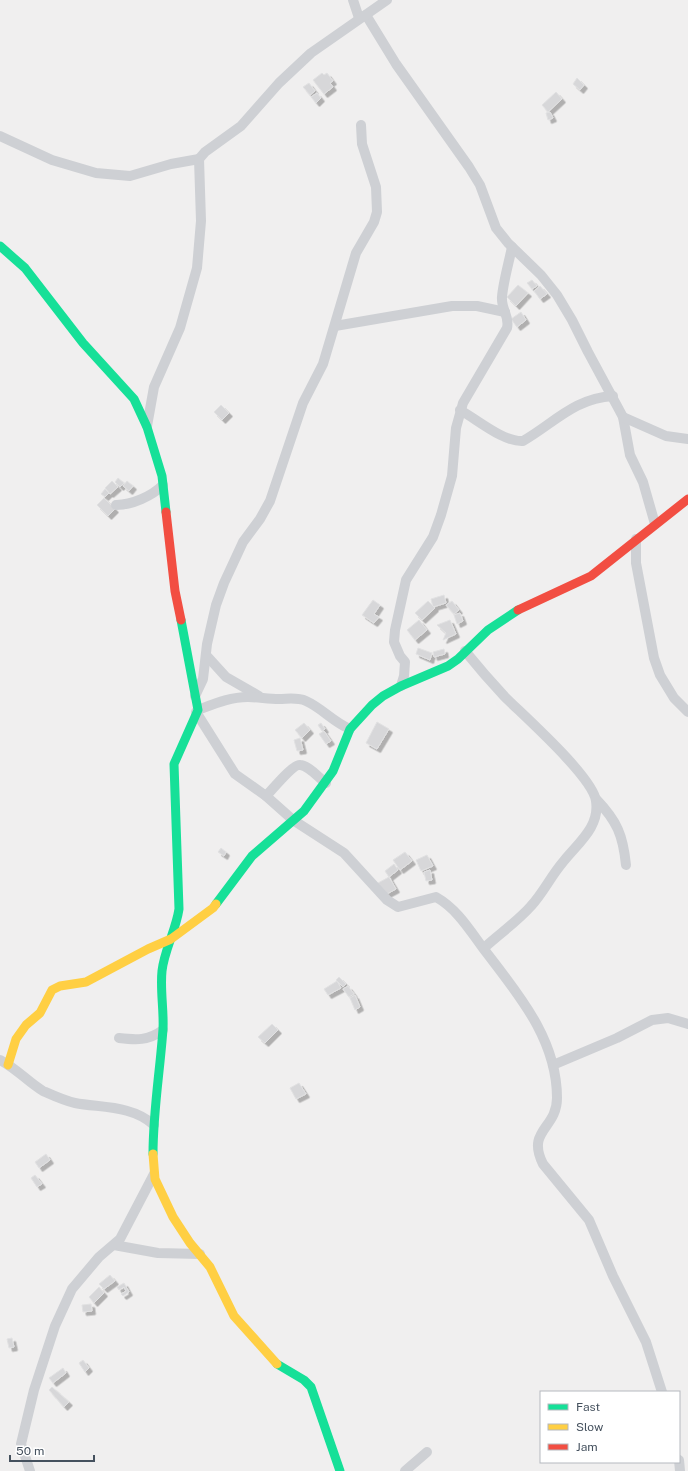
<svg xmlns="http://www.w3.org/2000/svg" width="688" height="1471" font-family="'Public Sans',sans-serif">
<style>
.building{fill:#d7d7d9;stroke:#e1e1e2;filter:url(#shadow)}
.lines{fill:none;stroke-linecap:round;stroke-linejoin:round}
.street{stroke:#ced0d4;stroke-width:10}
.fast{stroke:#16e098;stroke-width:9}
.slow{stroke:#ffcf43;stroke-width:9}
.jam{stroke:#f24e42;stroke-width:9}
</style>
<defs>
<filter id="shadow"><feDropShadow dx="3.5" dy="3.5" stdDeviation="0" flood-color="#0004"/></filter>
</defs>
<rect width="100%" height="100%" fill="#f0efef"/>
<g class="building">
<polygon points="322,73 324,75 327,73 333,81 330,83 333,87 324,94 313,80"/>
<polygon points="577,78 584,85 580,90 573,84"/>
<polygon points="309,83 315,91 310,95 303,87"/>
<polygon points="556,92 562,99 548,112 542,105"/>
<polygon points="317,93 321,98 316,103 311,97"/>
<polygon points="550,112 553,118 548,120 546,113"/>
<polygon points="532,280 537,286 532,289 527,283"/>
<polygon points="518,285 528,293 516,306 507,297"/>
<polygon points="540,286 547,294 540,299 534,291"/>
<polygon points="521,312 526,320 517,327 511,319"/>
<polygon points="221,405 229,413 222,420 214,412"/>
<polygon points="118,478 124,483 120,487 115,482"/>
<polygon points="112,481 118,487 110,494 105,488"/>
<polygon points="127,481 133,486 129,491 123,486"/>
<polygon points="105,489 109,493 105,497 101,494"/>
<polygon points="104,498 115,509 108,516 97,505"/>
<polygon points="444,595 446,603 433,607 431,599"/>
<polygon points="373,600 380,605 374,614 379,617 374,623 362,615"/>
<polygon points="428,601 435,608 422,620 415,613"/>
<polygon points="452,601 459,610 454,614 446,605"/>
<polygon points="460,613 463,621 457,624 454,615"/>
<polygon points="419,620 427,630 415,640 407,630"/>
<polygon points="450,620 456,634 443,640 446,633 437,625"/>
<polygon points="418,648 432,653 430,660 416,654"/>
<polygon points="444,649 445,654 434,657 433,652"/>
<polygon points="377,722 389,729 377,749 366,743"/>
<polygon points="304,723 310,730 302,738 295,730"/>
<polygon points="321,723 325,729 322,731 318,725"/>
<polygon points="324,731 331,741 326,744 319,734"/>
<polygon points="300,738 303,750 297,751 294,740"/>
<polygon points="221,848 226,852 224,856 218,852"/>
<polygon points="405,852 412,861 400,870 393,860"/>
<polygon points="427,855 433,866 421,871 416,860"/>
<polygon points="394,864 398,870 389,877 385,871"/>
<polygon points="430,870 432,880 426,881 424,872"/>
<polygon points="389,877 396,889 385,895 378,883"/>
<polygon points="339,977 346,984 343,987 336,980"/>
<polygon points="337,981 341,988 328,995 324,989"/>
<polygon points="348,986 354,994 349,997 343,989"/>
<polygon points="355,995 360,1007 355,1010 350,998"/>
<polygon points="272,1024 278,1030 265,1043 258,1037"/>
<polygon points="299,1083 306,1094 296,1099 290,1088"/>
<polygon points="46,1154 50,1160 39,1168 35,1162"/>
<polygon points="35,1175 42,1184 37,1187 31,1178"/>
<polygon points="110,1275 115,1281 104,1289 99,1284"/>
<polygon points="124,1283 129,1292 123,1296 121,1294 126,1291 124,1287 119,1290 117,1287"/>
<polygon points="99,1287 104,1293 94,1303 89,1297"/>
<polygon points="91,1304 92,1311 83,1312 82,1305"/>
<polygon points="12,1338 14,1347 9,1348 7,1339"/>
<polygon points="83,1360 89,1368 85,1372 79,1363"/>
<polygon points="63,1368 66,1373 53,1383 49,1378"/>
<polygon points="52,1387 69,1402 64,1407 49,1390"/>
</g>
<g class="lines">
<g class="street">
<polyline points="353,0 359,18"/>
<polyline points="366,15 396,64 469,167 480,185 496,228 508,243 541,275 557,295 572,320 588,352 623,417 630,455 643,482 655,524"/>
<polyline points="0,136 52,160 96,173 130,176 171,164 199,159"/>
<polyline points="335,326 452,306 477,306 505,312"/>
<path d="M460,410C478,420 503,442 523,441C554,423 575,398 613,396"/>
<polyline points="623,417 666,436 688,439"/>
<polyline points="147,426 154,387 180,328 197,268 201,221 199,159 205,152 241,126 279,83 311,53 387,0"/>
<path d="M116,505C132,505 152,496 163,485"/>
<polyline points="636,539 636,563 654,658 660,675 674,698 688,712"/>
<path d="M465,651C478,667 491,682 505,697C524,716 593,777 596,801C600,827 578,843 563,862C551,876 543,893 531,906C517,922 499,934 484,948"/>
<polyline points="206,655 226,677 259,696"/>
<path d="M401,686L404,676L405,662L400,656L394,642L395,630L406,580L433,537L441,515L452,476L456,428L463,403L507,328C510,316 501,310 502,297C503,283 509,262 512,247"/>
<polyline points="195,696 203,679 207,644 216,605 224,583 243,542 260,519 270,501 303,403 323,364 356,253 374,222 377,212 376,187 362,144 361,125"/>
<path d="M198,710C214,704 230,697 248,697C258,697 268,699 279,699C288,699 297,697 306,701C322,708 333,722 350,729"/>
<path d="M196,712L235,774L266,796L293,820L344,853L387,900L398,907L436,897C457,909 469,929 483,948C517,993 557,1038 557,1098C557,1129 526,1130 543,1164L589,1220L613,1276L646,1342L662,1392"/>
<path d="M266,796C272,790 293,764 300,765C308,765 319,778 326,783"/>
<path d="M596,799C617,821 623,835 626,865"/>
<path d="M119,1038C136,1040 148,1041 163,1030"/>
<path d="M0,1060C16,1068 28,1082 43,1091C52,1095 65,1101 75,1103C101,1108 132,1105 154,1125"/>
<polyline points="553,1065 617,1038 652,1020 668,1018 688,1024"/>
<polyline points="114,1245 158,1253 200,1254"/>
<polyline points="679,1460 680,1471"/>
<polyline points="30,1471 21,1444 34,1390 55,1326 72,1289 99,1257 120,1239 154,1174"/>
<polyline points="405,1471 427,1452"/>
</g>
<g class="fast">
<polyline points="0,246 25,268 83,343 134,399 147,427 162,476 166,512"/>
<polyline points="216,904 252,856 304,811 333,771 350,729 372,705 383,696 401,686 448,666 458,659 488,630 518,610"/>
<path d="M153,1154C153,1112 160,1071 163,1029C164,1010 160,990 162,971C164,951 176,930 179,909L174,764L198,710L181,620"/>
<polyline points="277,1364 304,1380 311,1387 340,1471"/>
</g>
<g class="slow">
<polyline points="8,1065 16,1039 26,1025 40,1013 52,990 60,986 86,982 148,949 171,939 213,908 216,904"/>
<polyline points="153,1154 155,1179 173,1217 190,1243 210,1267 234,1316 277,1364"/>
</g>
<g class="jam">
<polyline points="166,512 175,591 181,620"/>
<polyline points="518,610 591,576 688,499"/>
</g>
</g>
<rect x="540" y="1391" width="140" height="72" fill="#ffffff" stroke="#b5b9bf"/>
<rect x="548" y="1404" width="20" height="6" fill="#16e098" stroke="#b5b9bf"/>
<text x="576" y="1411" font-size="12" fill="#45515e">Fast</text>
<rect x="548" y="1424" width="20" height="6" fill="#ffcf43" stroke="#b5b9bf"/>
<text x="576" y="1431" font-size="12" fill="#45515e">Slow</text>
<rect x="548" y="1444" width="20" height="6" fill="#f24e42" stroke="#b5b9bf"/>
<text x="576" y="1451" font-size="12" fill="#45515e">Jam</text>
<path d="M10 1455v6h84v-6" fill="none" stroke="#45515e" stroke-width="2"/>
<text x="16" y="1455" font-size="12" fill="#45515e" stroke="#ffffff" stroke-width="3" paint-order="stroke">50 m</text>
</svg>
